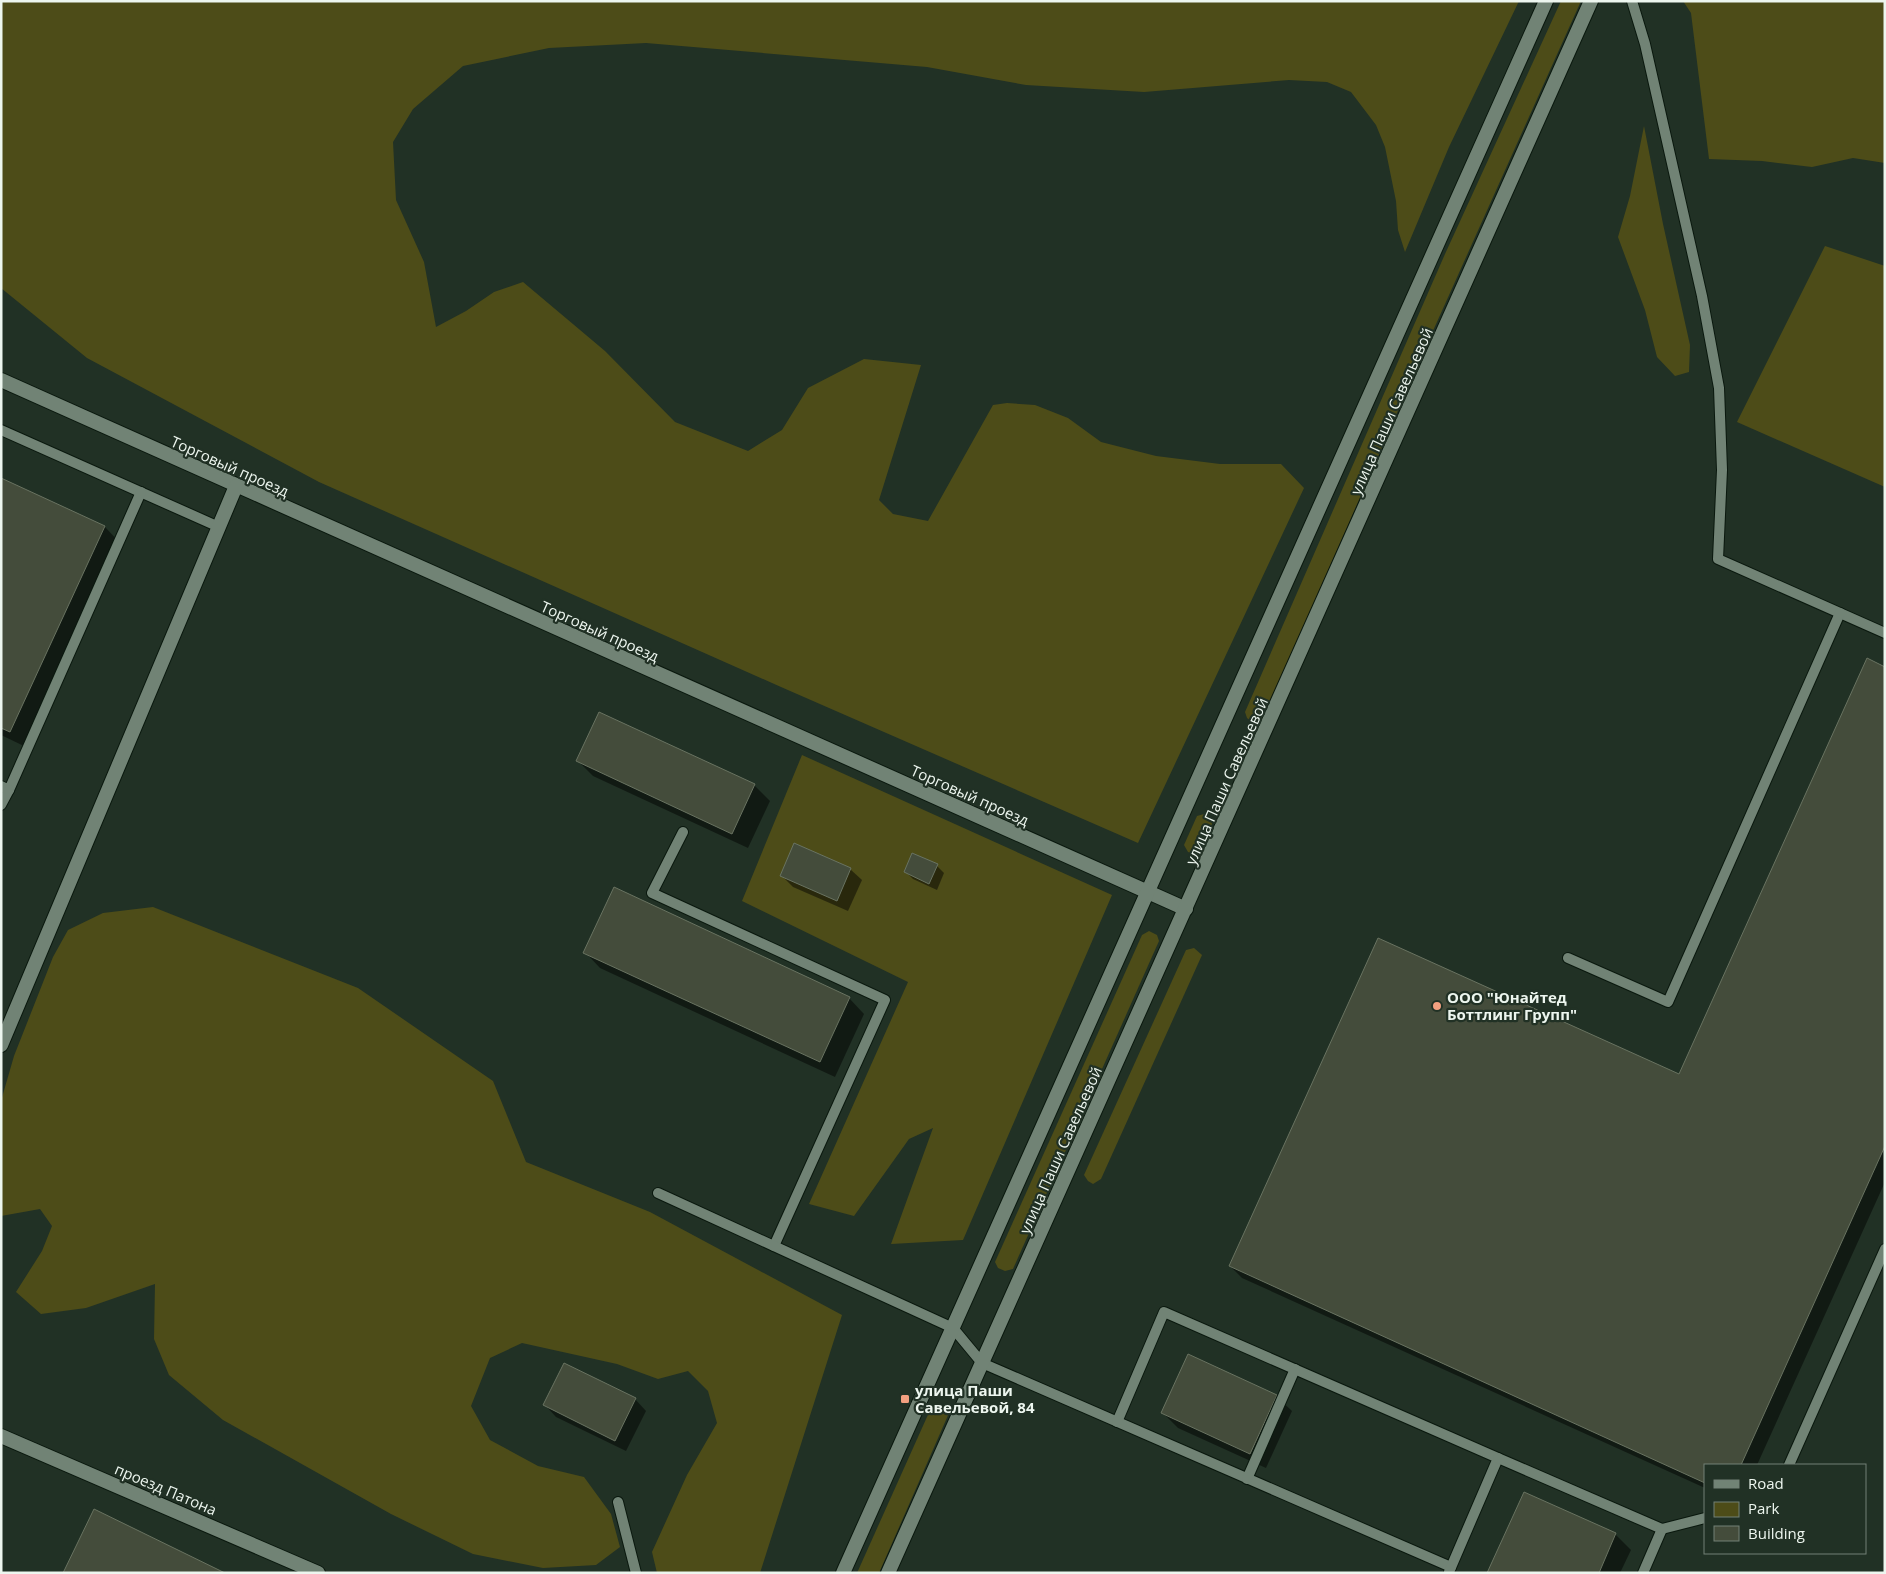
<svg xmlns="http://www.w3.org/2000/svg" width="1886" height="1574" font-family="'Open Sans',sans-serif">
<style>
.green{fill:#4d4c18}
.shadow{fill:#0007}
.building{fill:#444c3b;stroke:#697361}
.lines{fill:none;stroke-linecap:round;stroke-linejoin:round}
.service-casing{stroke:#0a180e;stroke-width:12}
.minor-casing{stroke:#0a180e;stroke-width:16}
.tertiary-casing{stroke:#0a180e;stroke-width:16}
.service{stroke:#718375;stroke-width:10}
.minor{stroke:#718375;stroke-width:14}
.tertiary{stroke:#718375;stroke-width:14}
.poi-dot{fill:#f2a080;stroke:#213125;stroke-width:2}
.labels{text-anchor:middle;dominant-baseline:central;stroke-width:4.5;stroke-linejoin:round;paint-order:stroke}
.street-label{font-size:15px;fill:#edf6ef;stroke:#213125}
.poi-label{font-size:15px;font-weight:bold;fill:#edf6ef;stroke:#213125;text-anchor:start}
</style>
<rect width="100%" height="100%" fill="#213125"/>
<g class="green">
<polygon points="1,1 1519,1 1449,147 1405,252 1398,230 1396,201 1385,147 1376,125 1351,92 1327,82 1289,80 1144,92 1026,85 927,67 646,43 549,48 463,66 413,109 393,142 396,200 424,262 436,327 466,311 494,292 523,282 605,351 675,422 748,451 782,430 808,388 864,359 921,365 879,500 893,514 928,521 993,405 1007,403 1035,405 1068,418 1101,442 1156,456 1220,464 1281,464 1304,488 1138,843 781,687 319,482 87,358 1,288"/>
<polygon points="1561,1 1581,1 1432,333 1263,719 1252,722 1247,718 1245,712 1445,254"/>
<polygon points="1683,1 1885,1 1885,163 1853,158 1812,167 1762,161 1709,159 1691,13"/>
<polygon points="1644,126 1663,224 1690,345 1689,372 1675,376 1657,357 1645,310 1618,237 1630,196"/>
<polygon points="1825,246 1885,266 1885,487 1737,422"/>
<polygon points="802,755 1112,895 963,1240 891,1244 933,1128 909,1139 854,1216 809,1204 908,982 742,901"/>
<path d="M1204,814L1212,821C1212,834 1208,848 1197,855L1188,852L1184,845L1197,816Z"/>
<polygon points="153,907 358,988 493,1081 526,1162 650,1212 842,1315 760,1573 657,1573 652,1552 687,1475 717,1423 708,1391 688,1371 658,1379 617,1364 522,1343 490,1358 471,1406 490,1440 538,1466 584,1477 611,1514 620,1547 596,1565 543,1568 473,1554 391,1514 223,1420 169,1375 154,1339 155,1284 86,1308 41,1314 16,1292 42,1251 52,1226 40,1209 1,1216 1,1101 14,1056 53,957 68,930 103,913"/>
<polygon points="1149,931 1157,935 1159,941 1013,1269 1005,1271 998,1268 995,1262 1142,935"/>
<polygon points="1194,948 1202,955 1101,1179 1093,1184 1088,1181 1084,1175 1186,950"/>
<polygon points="940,1404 945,1407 949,1413 879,1573 857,1573 931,1408"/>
</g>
<g class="shadow">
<polygon points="1,479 105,527 120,543 26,747 1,735"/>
<polygon points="1885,668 1885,1182 1757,1465 1705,1465 1705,1488 1242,1278 1230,1266 1679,1076"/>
<polygon points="578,761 754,785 770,801 748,848 593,776"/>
<polygon points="937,866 944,873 937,890 913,879 906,872"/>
<polygon points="850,869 862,880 848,911 793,887 782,876"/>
<polygon points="585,952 849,998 864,1014 835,1077 600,968"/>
<polygon points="1276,1396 1292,1411 1266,1468 1178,1428 1163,1413"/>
<polygon points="635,1399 646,1411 626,1451 556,1417 545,1405"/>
<polygon points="1524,1493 1615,1534 1631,1550 1620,1573 1489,1573"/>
</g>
<g class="building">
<polygon points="1,478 105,526 10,732 1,728"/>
<polygon points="1867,658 1885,667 1885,1146 1741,1465 1705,1465 1705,1483 1229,1266 1378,938 1679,1074"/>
<polygon points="599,712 755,784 732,834 576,761"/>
<polygon points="794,843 851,868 837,901 780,876"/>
<polygon points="912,853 938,864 929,884 904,872"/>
<polygon points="614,887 850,997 820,1062 583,953"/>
<polygon points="1188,1354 1277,1395 1250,1454 1161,1413"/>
<polygon points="564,1363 636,1398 615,1441 543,1405"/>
<polygon points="1524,1492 1616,1533 1599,1573 1487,1573"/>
<polygon points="94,1509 225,1573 63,1573"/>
</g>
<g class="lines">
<defs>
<g id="service">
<polyline points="1632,1 1645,44 1702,296 1719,388 1722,470 1718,559 1885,633"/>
<polyline points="1,430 219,527"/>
<polyline points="1,786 9,790 141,492"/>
<polyline points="1,805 9,790"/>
<polyline points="683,832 652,893 885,1000 774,1246"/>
<polyline points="1568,958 1668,1002 1840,613"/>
<polyline points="658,1193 953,1328 982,1363 1451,1567"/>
<polyline points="1117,1422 1164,1312 1498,1458 1449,1572"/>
<polyline points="1498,1458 1662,1529 1705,1518"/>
<polyline points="1789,1465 1885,1249"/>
<polyline points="1247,1479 1295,1369"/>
<polyline points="618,1502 636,1573"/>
<polyline points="1643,1573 1662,1529"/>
</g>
<g id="minor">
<polyline points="1,380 1186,909"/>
<polyline points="1,1045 236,486"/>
<polyline points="1,1436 318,1573"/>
</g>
<g id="tertiary">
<polyline points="843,1573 1546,1"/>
<polyline points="888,1573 1591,1"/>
</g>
</defs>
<use href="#service" class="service-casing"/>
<use href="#minor" class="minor-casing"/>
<use href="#tertiary" class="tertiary-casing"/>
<use href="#service" class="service"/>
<use href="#minor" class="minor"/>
<use href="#tertiary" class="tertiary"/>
</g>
<g class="poi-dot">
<circle cx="1437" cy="1006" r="5"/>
<rect x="900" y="1394" width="10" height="10" rx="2.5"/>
</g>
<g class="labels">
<g class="street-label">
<text transform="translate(1391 411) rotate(-66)">улица Паши Савельевой</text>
<text transform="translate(230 466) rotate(24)">Торговый проезд</text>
<text transform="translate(600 631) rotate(24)">Торговый проезд</text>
<text transform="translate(1226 781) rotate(-66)">улица Паши Савельевой</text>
<text transform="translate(970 795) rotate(24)">Торговый проезд</text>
<text transform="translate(1060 1150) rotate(-66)">улица Паши Савельевой</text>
<text transform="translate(166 1489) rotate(23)">проезд Патона</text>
</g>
<g class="poi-label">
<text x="1447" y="997">ООО "Юнайтед<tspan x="1447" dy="17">Боттлинг Групп"</tspan></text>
<text x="915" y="1390">улица Паши<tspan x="915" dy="17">Савельевой, 84</tspan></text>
</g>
</g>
<rect width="1886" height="1574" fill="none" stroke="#edf6ef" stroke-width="5"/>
<rect x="1704" y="1464" width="162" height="90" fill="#213125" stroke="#738076"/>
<rect x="1714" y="1480" width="25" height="8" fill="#718375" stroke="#738076"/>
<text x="1748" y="1489" font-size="15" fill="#edf6ef">Road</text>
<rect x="1714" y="1502" width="25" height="15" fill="#4d4c18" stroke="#738076"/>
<text x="1748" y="1514" font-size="15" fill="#edf6ef">Park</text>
<rect x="1714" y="1526" width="25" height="15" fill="#444c3b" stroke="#738076"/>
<text x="1748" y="1539" font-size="15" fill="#edf6ef">Building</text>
</svg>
